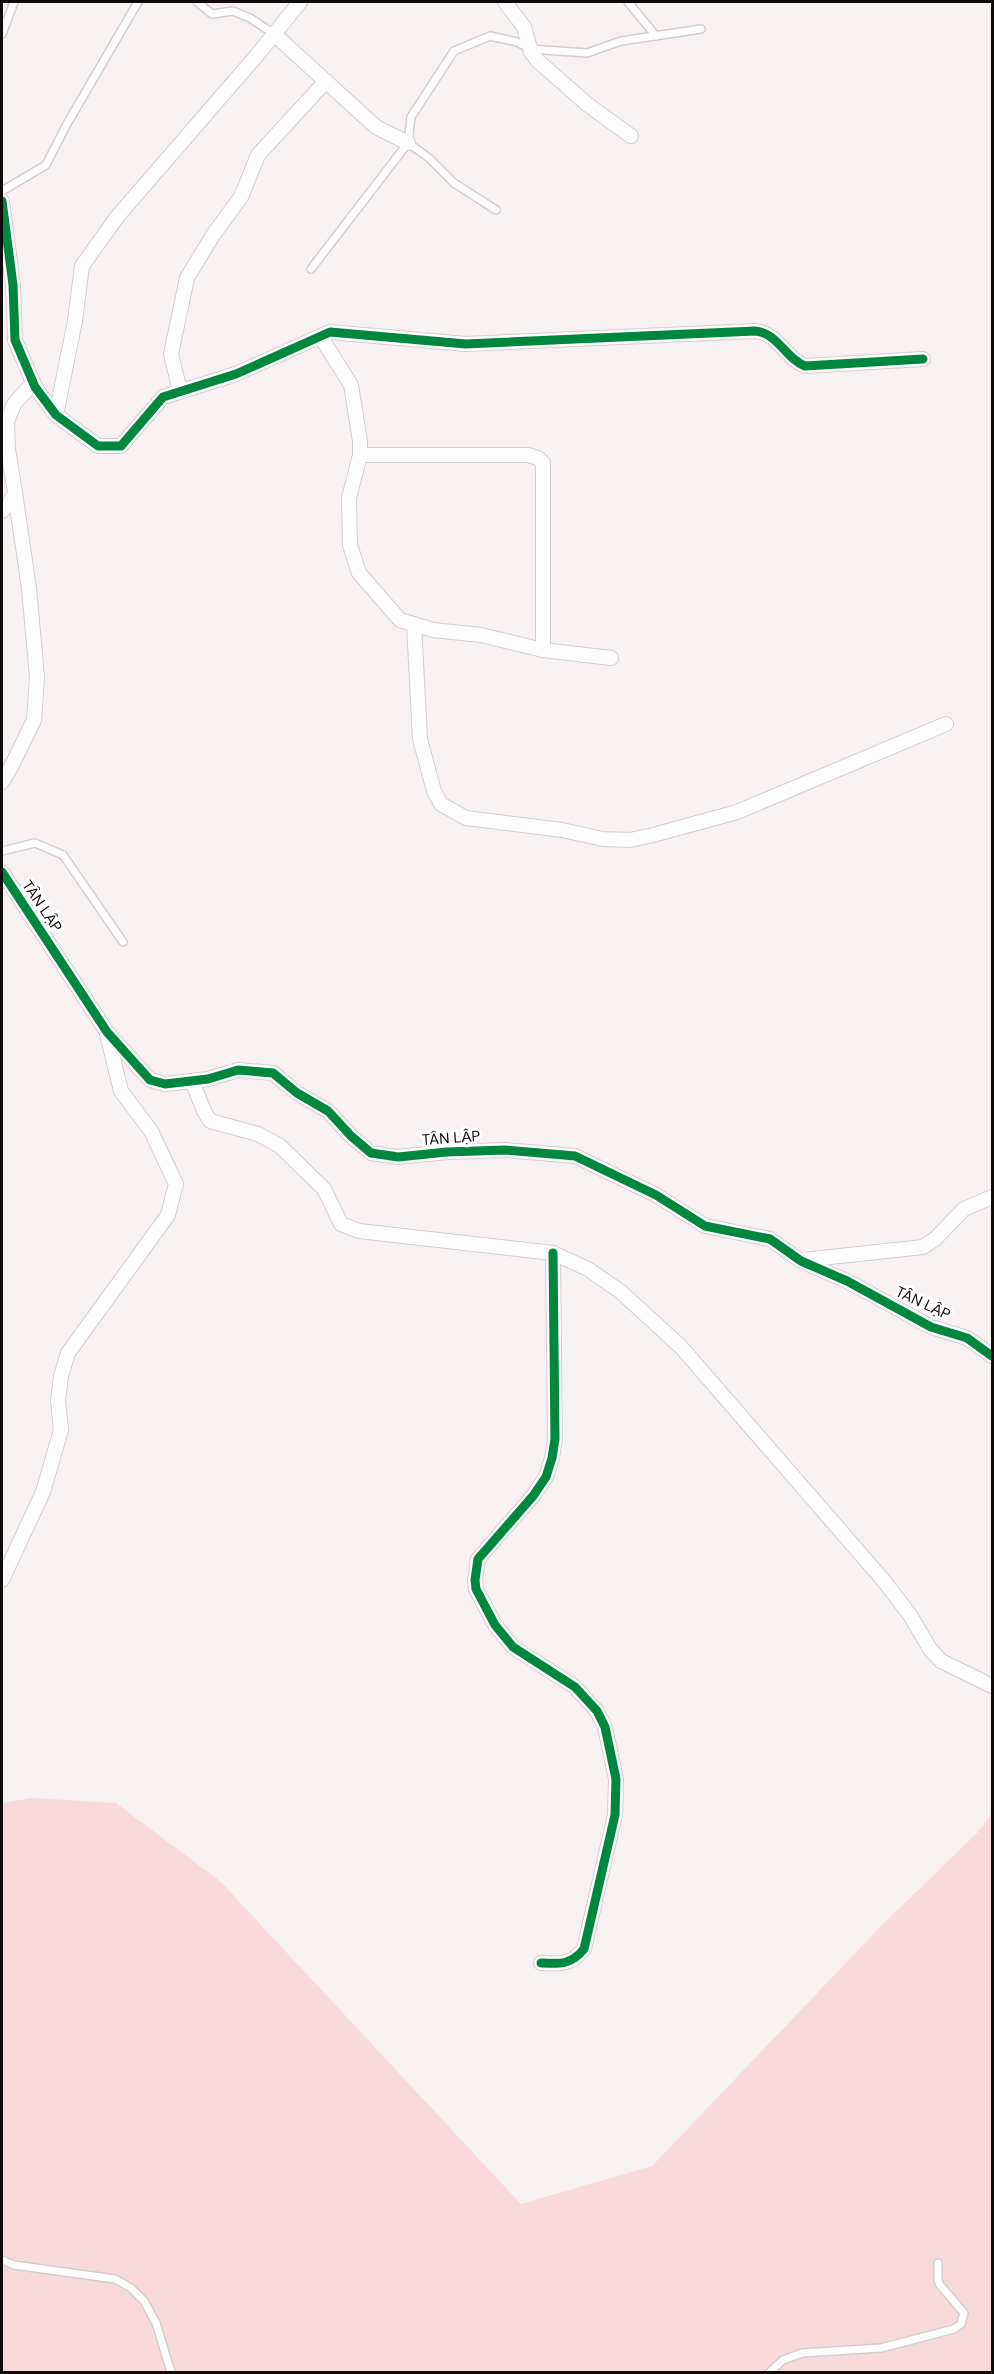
<svg xmlns="http://www.w3.org/2000/svg" width="994" height="2374" font-family="'DM Sans',sans-serif">
<style>
.green{fill:#f9dadc}
.lines{fill:none;stroke-linecap:round;stroke-linejoin:round}
.lane-casing{stroke:#d3cece;stroke-width:10}
.street-casing{stroke:#d3cece;stroke-width:16}
.lane{stroke:#fefdfd;stroke-width:7}
.street{stroke:#fefdfd;stroke-width:14}
.cycleway-casing{stroke:#fff;stroke-width:13}
.cycleway{stroke:#00873e;stroke-width:9}
.labels{text-anchor:middle;dominant-baseline:central;stroke-width:6;stroke-linejoin:round;paint-order:stroke}
.street-label{font-size:15px;fill:#0e0a0a;stroke:#fff}
</style>
<rect width="100%" height="100%" fill="#f8f1f2"/>
<polygon class="green" points="32,1798 116,1803 220,1881 521,2204 652,2166 882,1925 977,1833 992,1814 992,2372 2,2372 2,1803"/>
<g class="lines">
<defs>
<g id="lane">
<polyline points="197,2 212,14 233,11 250,18 274,34"/>
<polyline points="628,2 656,36"/>
<polyline points="2,34 14,2"/>
<polyline points="408,143 429,158 454,183 496,210"/>
<polyline points="2,191 46,165 67,124 138,2"/>
<polyline points="311,269 408,143 411,117 454,51 490,36 517,42 530,49 587,53 621,41 701,29"/>
<polyline points="2,851 35,843 63,855 123,942"/>
<polyline points="2,2260 14,2265 115,2279 131,2288 144,2301 156,2323 171,2372"/>
<polyline points="770,2372 783,2360 802,2353 881,2348 954,2329 961,2324 964,2313 940,2285 938,2280 938,2263"/>
</g>
<g id="street">
<polyline points="505,2 524,27 531,52 538,61 588,105 631,136"/>
<polyline points="274,34 376,127 408,143"/>
<path d="M2,201L13,285L15,340L35,387L56,415L98,446H121L163,397L236,374L330,332L466,344L755,331C778,333 785,358 805,366L923,359"/>
<polyline points="320,336 351,385 360,441 360,455 349,498 350,545 359,573 400,620 433,630 481,635 543,650 611,658"/>
<polyline points="180,391 171,354 187,278 213,235 241,197 258,155 326,81"/>
<polyline points="56,415 75,321 82,266 117,217 258,54 300,2"/>
<polyline points="360,455 528,455 538,458 543,463 543,650"/>
<polyline points="2,511 10,503 15,493 8,449 7,422 14,404 33,383"/>
<polyline points="414,624 420,739 434,791 441,804 466,818 562,830 603,839 630,840 653,835 737,812 946,724"/>
<polyline points="2,782 11,767 34,720 37,677 29,588 15,493"/>
<polyline points="2,872 107,1032 150,1080 165,1084 208,1079 238,1070 273,1073 297,1093 328,1111 351,1136 371,1153 398,1157 447,1152 505,1150 575,1156 656,1195 705,1226 770,1239 801,1261 847,1281 931,1327 967,1338 992,1356"/>
<polyline points="192,1081 204,1111 210,1121 258,1134 280,1146 324,1189 341,1224 359,1231 553,1253 588,1269 621,1292 681,1347 884,1581 910,1615 930,1649 941,1661 992,1686"/>
<polyline points="803,1260 923,1247 935,1239 964,1209 992,1197"/>
<polyline points="2,1580 43,1492 61,1430 58,1401 61,1376 68,1353 168,1215 176,1184 151,1131 121,1091 107,1034"/>
<path d="M541,1963C560,1964 571,1965 584,1949L615,1815L616,1779L605,1727L597,1711L575,1687L513,1647L495,1625L476,1589L475,1580L478,1559L533,1496L546,1477L552,1458L555,1439L553,1253"/>
</g>
</defs>
<use href="#lane" class="lane-casing"/>
<use href="#street" class="street-casing"/>
<use href="#lane" class="lane"/>
<use href="#street" class="street"/>
<defs>
<g id="cycleway">
<path d="M2,201L13,285L15,340L35,387L56,415L98,446H121L163,397L236,374L330,332L466,344L755,331C778,333 785,358 805,366L923,359"/>
<polyline points="2,872 107,1032 150,1080 165,1084 208,1079 238,1070 273,1073 297,1093 328,1111 351,1136 371,1153 398,1157 447,1152 505,1150 575,1156 656,1195 705,1226 770,1239 801,1261 847,1281 931,1327 967,1338 992,1356"/>
<path d="M541,1963C560,1964 571,1965 584,1949L615,1815L616,1779L605,1727L597,1711L575,1687L513,1647L495,1625L476,1589L475,1580L478,1559L533,1496L546,1477L552,1458L555,1439L553,1253"/>
</g>
</defs>
<use href="#cycleway" class="cycleway-casing"/>
<use href="#cycleway" class="cycleway"/>
</g>
<g class="labels">
<g class="street-label">
<text transform="translate(42 906) rotate(56)">TÂN LẬP</text>
<text transform="translate(451 1138) rotate(-4)">TÂN LẬP</text>
<text transform="translate(923 1303) rotate(25)">TÂN LẬP</text>
</g>
</g>
<rect width="994" height="2374" fill="none" stroke="#0e0a0a" stroke-width="6"/>
</svg>
